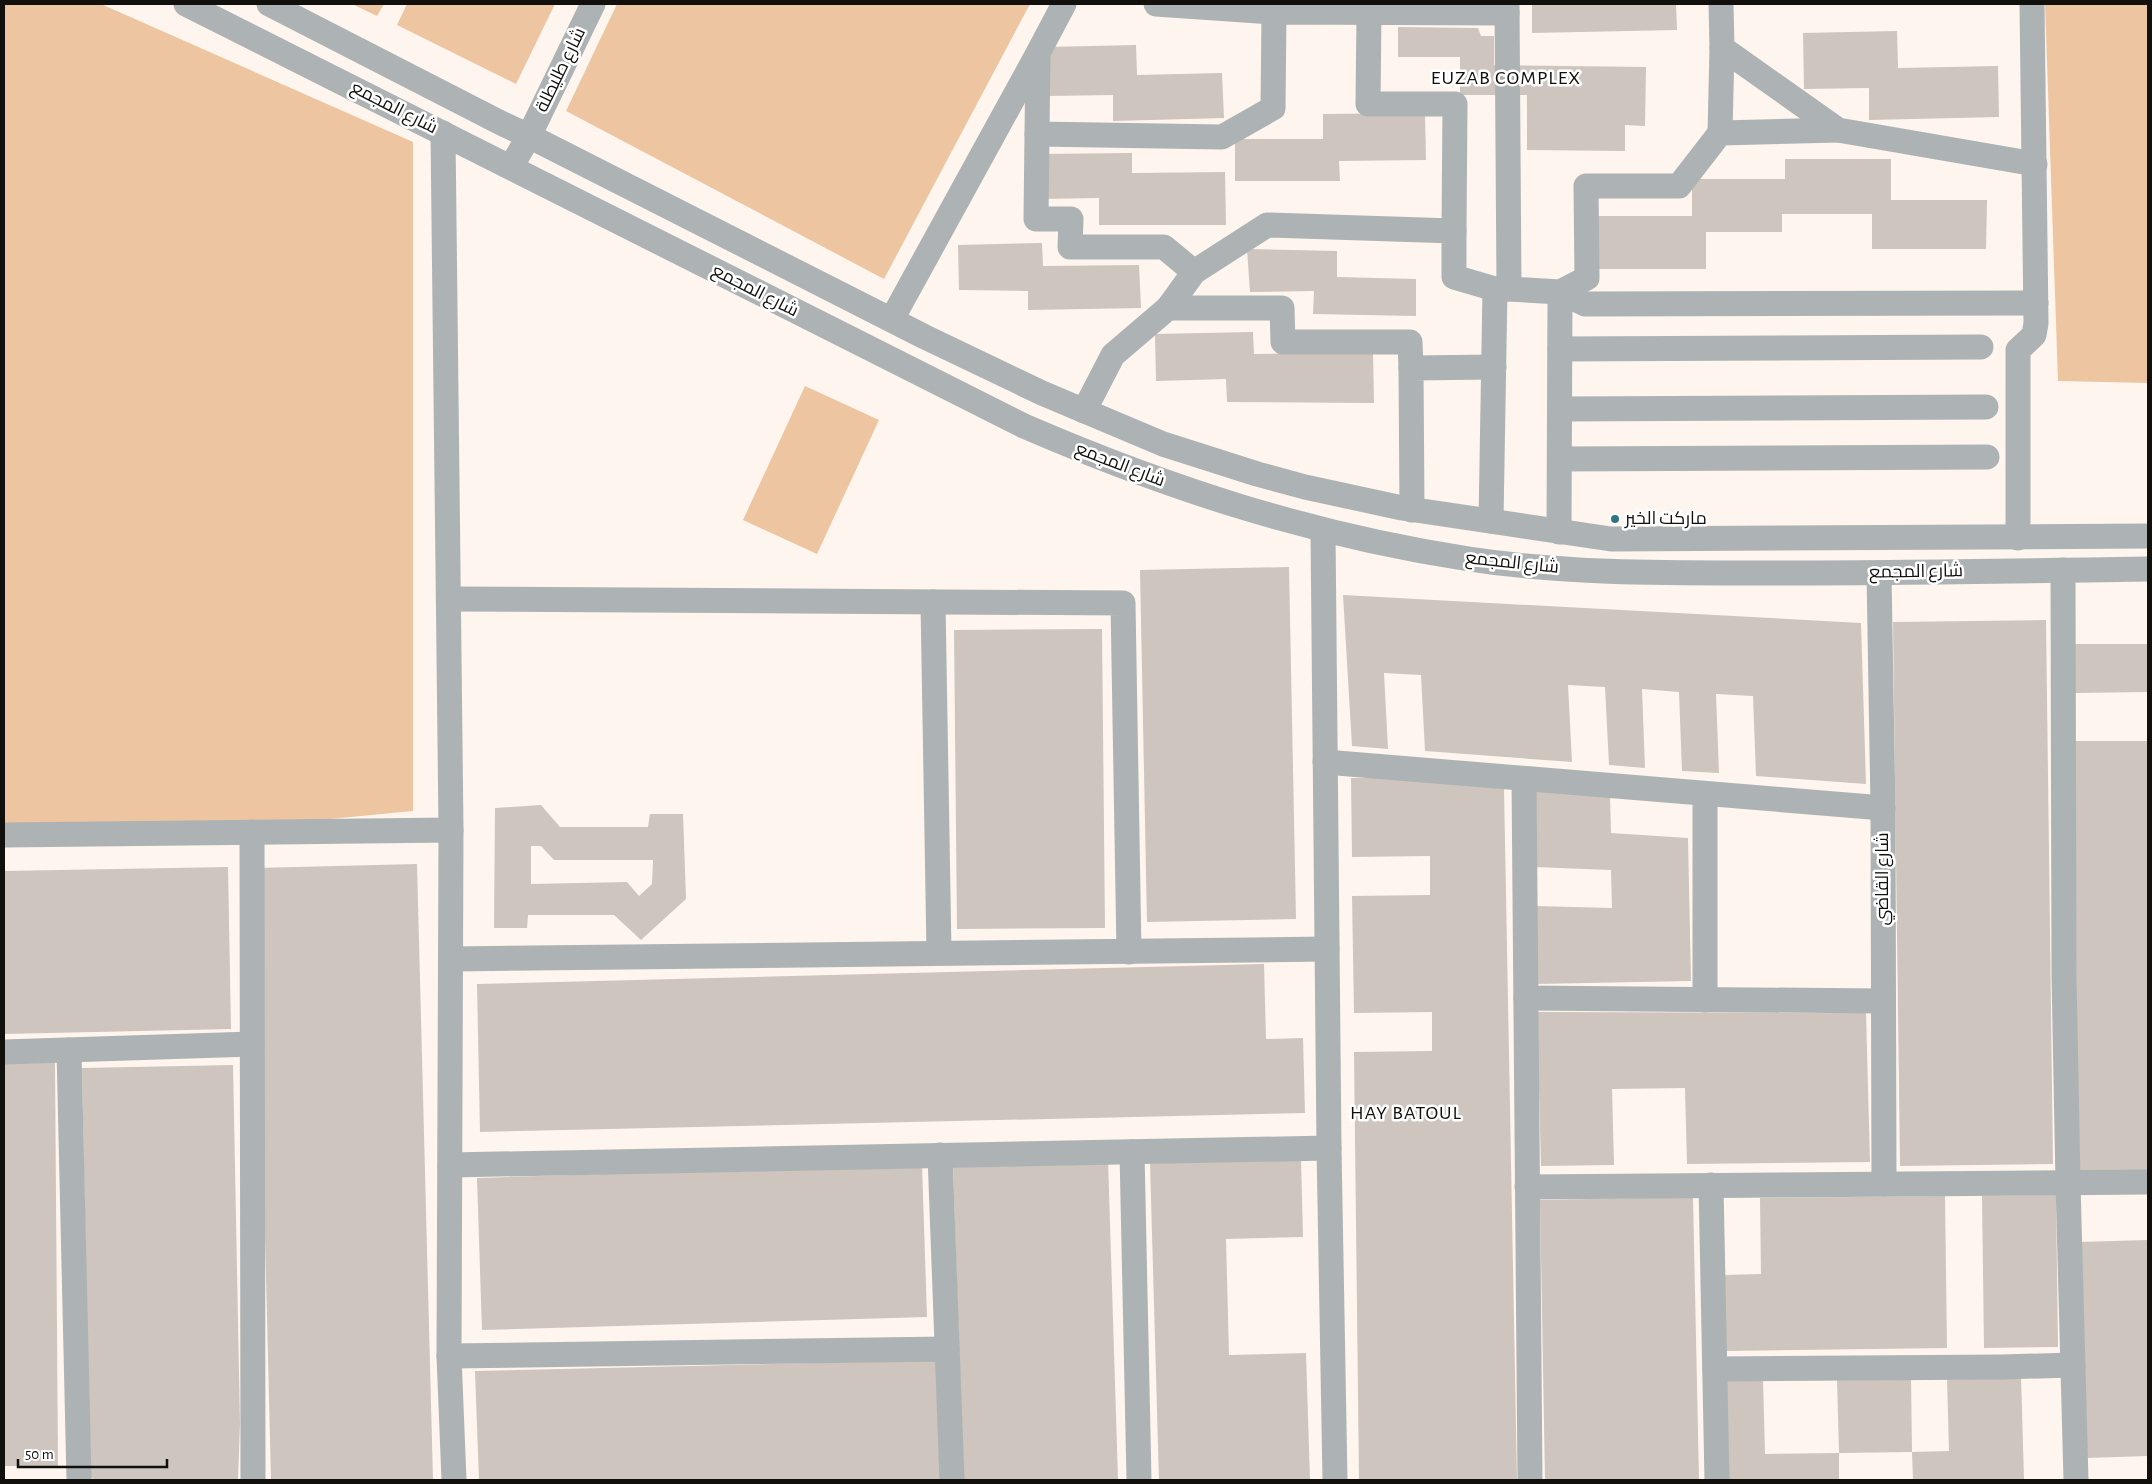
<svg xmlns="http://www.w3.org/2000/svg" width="2152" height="1484" font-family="'Alegreya Sans',Cairo,sans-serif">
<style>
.green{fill:#eec5a1}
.building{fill:#cdc5be;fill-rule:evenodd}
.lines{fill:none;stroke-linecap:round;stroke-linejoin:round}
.minor{stroke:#adb3b4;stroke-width:25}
.poi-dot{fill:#2e7582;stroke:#fff;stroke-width:2}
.labels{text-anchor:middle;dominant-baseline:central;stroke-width:5;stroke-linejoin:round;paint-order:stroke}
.street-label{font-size:18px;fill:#12100d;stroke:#fff}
.poi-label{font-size:18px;fill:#12100d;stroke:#fff;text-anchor:start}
.quarter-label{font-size:20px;letter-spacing:1px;fill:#12100d;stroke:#fff}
</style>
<rect width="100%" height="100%" fill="#fef5ee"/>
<g class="green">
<polygon points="4,4 101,4 413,142 413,811 298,822 4,830"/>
<polygon points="352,4 384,4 377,16"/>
<polygon points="407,4 555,4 516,84 397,25"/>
<polygon points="617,4 1030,4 884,279 566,111"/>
<polygon points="2045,4 2148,4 2148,383 2058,381"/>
<polygon points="805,386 879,420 817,554 743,520"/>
</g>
<g class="building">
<polygon points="1532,4 1676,4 1677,30 1532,33"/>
<polygon points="1398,27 1478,28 1481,36 1494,36 1494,65 1646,67 1645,126 1625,125 1625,151 1527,150 1527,95 1460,95 1460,57 1398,57"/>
<polygon points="1897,31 1898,68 1998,66 1999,117 1869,120 1869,88 1804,89 1803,33"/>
<polygon points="1136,45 1137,75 1222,73 1224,118 1113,121 1113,95 1048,96 1047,47"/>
<polygon points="1425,113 1426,160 1339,161 1340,181 1235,181 1235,139 1323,139 1323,114"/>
<polygon points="1132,153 1132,173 1225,172 1226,225 1099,225 1099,198 1041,199 1041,154"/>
<polygon points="1785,159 1891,159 1891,200 1987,200 1986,249 1872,249 1872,214 1782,214 1782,232 1706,232 1706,269 1595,269 1595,216 1692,216 1692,179 1785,179"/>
<polygon points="1042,243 1043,266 1139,265 1141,308 1028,310 1028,291 959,290 958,245"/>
<polygon points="1247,249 1337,251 1337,277 1416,279 1416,316 1313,314 1314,291 1250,292"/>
<polygon points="1253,332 1254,354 1373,352 1374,403 1227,402 1226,379 1156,381 1155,334"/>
<polygon points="1289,567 1296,919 1147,922 1140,570"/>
<polygon points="1343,595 1861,623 1866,784 1756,776 1753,696 1716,694 1719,773 1682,771 1679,692 1642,689 1645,768 1609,765 1605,687 1568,685 1572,762 1425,751 1421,675 1384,673 1388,749 1352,746"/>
<polygon points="2046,620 2053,1164 1900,1166 1893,622"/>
<polygon points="1102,629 1105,928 957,929 954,630"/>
<polygon points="2075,644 2148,644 2148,692 2075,693"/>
<polygon points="2075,741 2148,741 2148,1178 2077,1178"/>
<polygon points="1351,778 1429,778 1504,788 1517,1480 1359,1480 1354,1052 1432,1051 1432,1012 1354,1013 1352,896 1430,895 1430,856 1352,857"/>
<polygon points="1532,788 1610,795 1611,833 1688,838 1691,981 1536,984 1534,906 1612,908 1611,870 1534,867"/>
<path d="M541,805L560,827H648L650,814H683L686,899L641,940L614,915H528L527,928H494L495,808ZM531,846H541L554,860H653L652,884L639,896L627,882L531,884Z"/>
<polygon points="417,864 433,1480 271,1480 256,868"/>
<polygon points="228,867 231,1029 4,1034 4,871"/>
<polygon points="1264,964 1266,1039 1303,1038 1305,1113 480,1132 477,984"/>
<polygon points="1537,1012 1866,1013 1870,1162 1687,1164 1685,1088 1612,1089 1614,1165 1541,1166"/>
<polygon points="4,1063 55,1063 58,1466 4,1466"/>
<polygon points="233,1065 240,1423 238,1480 99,1480 90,1478 82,1068"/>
<polygon points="1301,1159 1303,1237 1226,1239 1229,1355 1306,1353 1310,1480 1159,1480 1150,1163"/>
<polygon points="1108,1160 1118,1480 963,1480 953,1165"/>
<polygon points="922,1164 927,1317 482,1330 477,1178"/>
<polygon points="2056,1195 2058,1347 1984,1348 1982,1196"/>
<polygon points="1945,1196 1947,1348 1725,1351 1724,1275 1761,1274 1760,1198"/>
<polygon points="1693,1197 1699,1480 1545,1480 1540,1200"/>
<polygon points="2148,1240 2148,1456 2086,1458 2079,1242"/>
<polygon points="939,1360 943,1480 479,1480 475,1371"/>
<polygon points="2021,1376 2024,1480 1913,1480 1912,1452 1949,1451 1947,1377"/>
<polygon points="1911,1377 1912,1452 1839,1453 1837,1378"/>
<polygon points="1726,1379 1763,1379 1765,1454 1839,1453 1839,1480 1729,1480"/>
</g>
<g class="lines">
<g class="minor">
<path d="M186,4L1024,426C1170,489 1312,535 1469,559C1568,574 1668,573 1768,573C1895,573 2022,571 2148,569"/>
<polyline points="269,4 501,123 529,136 925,337 1042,393 1163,444 1257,474 1305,487 1402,508 1611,539 2148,536"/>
<polyline points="1064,4 1038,53 1037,134 1222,137 1273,108 1274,12 1507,13"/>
<polyline points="1156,4 1274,12"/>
<polyline points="1721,4 1722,48 1838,130 2035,164"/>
<polyline points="1369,12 1368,104 1455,104 1454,231"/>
<polyline points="443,133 451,830 449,1356 454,1480"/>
<polyline points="1720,133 1722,48"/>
<polyline points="1037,134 1036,219 1071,219 1070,247 1164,247 1194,272"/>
<polyline points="511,167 529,136 593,4"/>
<polyline points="1509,289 1560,292 1587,278 1586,186 1679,186 1720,133 1838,130"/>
<polyline points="1168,308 1194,272 1267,225 1454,231 1454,277 1495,289"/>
<polyline points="892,319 1037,55"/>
<polyline points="1560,349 1981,347"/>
<polyline points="1560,409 1986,407"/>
<polyline points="1084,411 1113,355 1168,308 1282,308 1283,342 1410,342 1411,368"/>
<polyline points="1560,459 1987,457"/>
<polyline points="1412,510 1411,368 1494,367"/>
<polyline points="1491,521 1495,289 1509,289 1507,4"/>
<polyline points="1323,531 1329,1148 1335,1480"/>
<polyline points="1559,532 1560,292 1585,304 2036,303"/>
<polyline points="2018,538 2018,350 2034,335 2036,323 2032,4"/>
<polyline points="2063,570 2064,975 2068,1183 2076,1480"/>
<polyline points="1879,573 1883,808 1884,1184"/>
<polyline points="449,599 1123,603 1129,952"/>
<polyline points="933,602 939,952"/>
<polyline points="1325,762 1883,808"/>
<polyline points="1524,779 1530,1480"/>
<polyline points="252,832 253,1480"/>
<polyline points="4,835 451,830"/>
<polyline points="451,959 1327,949"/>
<polyline points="1526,998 1882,1001"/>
<polyline points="1705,1000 1705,794"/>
<polyline points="69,1050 79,1480"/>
<polyline points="4,1052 252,1044"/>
<polyline points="1132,1152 1139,1480"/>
<polyline points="940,1155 952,1480"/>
<polyline points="450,1165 1329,1148"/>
<polyline points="1711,1185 1717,1480"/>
<polyline points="1527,1187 2148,1182"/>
<polyline points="449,1356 947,1349"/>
<polyline points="1715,1369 2002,1367 2073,1365"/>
</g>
</g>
<circle class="poi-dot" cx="1615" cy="519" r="5"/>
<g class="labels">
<g class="street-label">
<text transform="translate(561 70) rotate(-64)">شارع طليطلة</text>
<text transform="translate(394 108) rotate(27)">شارع المجمع</text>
<text transform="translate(755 291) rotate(27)">شارع المجمع</text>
<text transform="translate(1120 465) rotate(21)">شارع المجمع</text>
<text transform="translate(1512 563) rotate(6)">شارع المجمع</text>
<text transform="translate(1916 572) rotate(-1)">شارع المجمع</text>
<text transform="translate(1883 879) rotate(-90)">شارع القاضي</text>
</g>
<g class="poi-label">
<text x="1625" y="519">ماركت الخير</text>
</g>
<g class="quarter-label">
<text x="1506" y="78">EUZAB COMPLEX</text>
<text x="1406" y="1113">HAY BATOUL</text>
</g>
</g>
<rect width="2152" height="1484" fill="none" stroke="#12100d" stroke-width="10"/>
<path d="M18 1459v8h149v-8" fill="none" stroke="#12100d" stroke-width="2.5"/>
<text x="25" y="1459" font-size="15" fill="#12100d" stroke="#ffffff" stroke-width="4" paint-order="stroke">50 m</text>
</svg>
